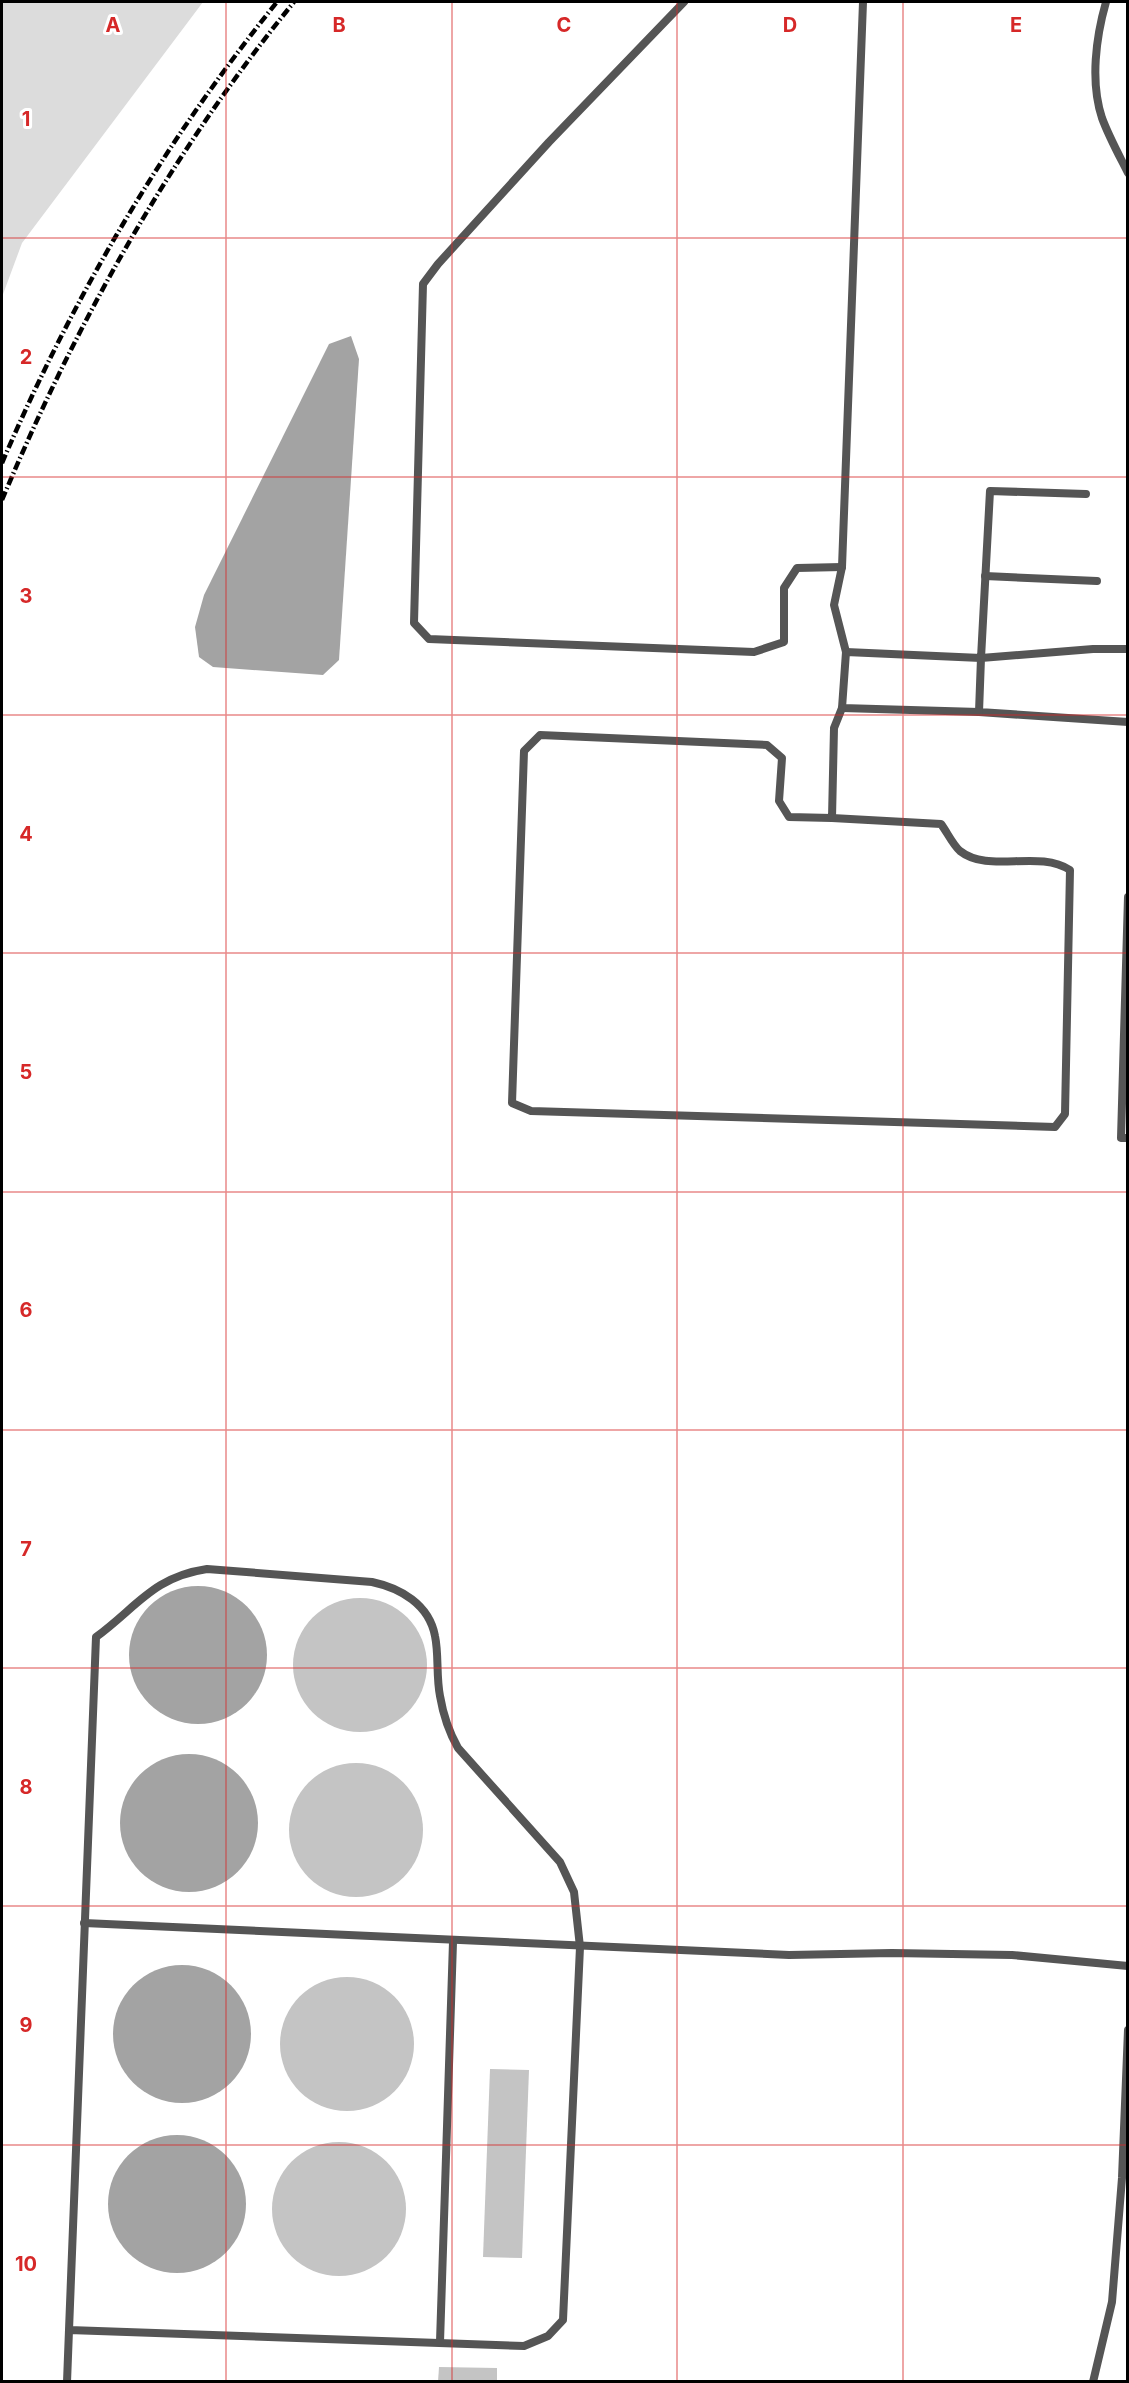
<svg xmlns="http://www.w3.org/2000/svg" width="1129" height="2383" font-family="Inter,sans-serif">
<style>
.green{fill:#dcdcdc}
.water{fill:#a3a3a3}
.building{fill:#c4c4c4}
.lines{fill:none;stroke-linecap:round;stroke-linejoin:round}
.service{stroke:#555;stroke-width:8}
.rail{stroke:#000;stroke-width:4.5;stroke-dasharray:9 3 1.5 3;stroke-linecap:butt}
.grid{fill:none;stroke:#d62828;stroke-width:1.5;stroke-opacity:0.55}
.grid-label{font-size:20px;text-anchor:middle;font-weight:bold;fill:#d62828;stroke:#fff;stroke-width:6;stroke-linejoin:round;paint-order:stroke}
</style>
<rect width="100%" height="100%" fill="#fff"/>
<polygon class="green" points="2,2 203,2 22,243 2,297"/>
<g class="water">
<polygon points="351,336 359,359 339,660 323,675 213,667 199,657 195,627 204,595 329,344"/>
<circle cx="198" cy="1655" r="69"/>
<circle cx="189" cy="1823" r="69"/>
<circle cx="182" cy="2034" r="69"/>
<circle cx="177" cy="2204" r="69"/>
</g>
<g class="building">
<circle cx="360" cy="1665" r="67"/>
<circle cx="356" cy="1830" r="67"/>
<circle cx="347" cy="2044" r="67"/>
<polygon points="490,2069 529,2070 522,2258 483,2257"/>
<circle cx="339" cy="2209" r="67"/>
<polygon points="439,2367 497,2368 497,2382 438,2382"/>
</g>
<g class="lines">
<g class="service">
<polyline points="684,2 549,142 438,264 423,284 414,623 429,639 754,652 784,642 784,588 797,568 842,567"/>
<path d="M1106,2C1096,37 1090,82 1102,118C1109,137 1119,155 1128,173"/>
<polyline points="985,576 1097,581"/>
<polyline points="1128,649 1093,649 981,658 979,712 1128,722"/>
<polyline points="846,652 834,605 842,567 863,2"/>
<polyline points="979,712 842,708 846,652 981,658 990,491 1086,494"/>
<path d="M832,818L789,817L779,801L782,758L767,745L540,735L524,751L512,1103L531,1111L1055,1127L1065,1114L1070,870C1038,849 989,874 960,851C953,845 947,832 941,824L832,818L834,728L842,708"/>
<polyline points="1128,897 1121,1138 1128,1138"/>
<polyline points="84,1923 789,1955 892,1953 1012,1955 1128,1966"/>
<polyline points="440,2342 453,1942"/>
<path d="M67,2382L69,2330L96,1637C137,1607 153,1577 207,1569L372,1582C400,1588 429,1604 435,1636C439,1655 436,1676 440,1696C443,1714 449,1732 458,1748L560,1862L574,1892L580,1947L563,2320L548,2336L524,2346L69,2330"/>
<polyline points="1093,2382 1112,2302 1122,2178 1128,2030"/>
</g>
<g class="rail">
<path d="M2,463C73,297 164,142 277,2"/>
<path d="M2,500C77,321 171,153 294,2"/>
</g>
</g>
<path class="grid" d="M226,2V2382M452,2V2382M677,2V2382M903,2V2382M2,238H1128M2,477H1128M2,715H1128M2,953H1128M2,1192H1128M2,1430H1128M2,1668H1128M2,1906H1128M2,2145H1128"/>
<g class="grid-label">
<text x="113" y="32">A</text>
<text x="339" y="32">B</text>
<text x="564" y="32">C</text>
<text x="790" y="32">D</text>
<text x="1016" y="32">E</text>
<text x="26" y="126">1</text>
<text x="26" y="364">2</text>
<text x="26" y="603">3</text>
<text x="26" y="841">4</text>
<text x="26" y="1079">5</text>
<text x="26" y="1317">6</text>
<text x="26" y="1556">7</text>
<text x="26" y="1794">8</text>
<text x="26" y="2032">9</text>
<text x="26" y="2271">10</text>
</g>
<rect width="1129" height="2383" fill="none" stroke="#000000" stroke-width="6"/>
</svg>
